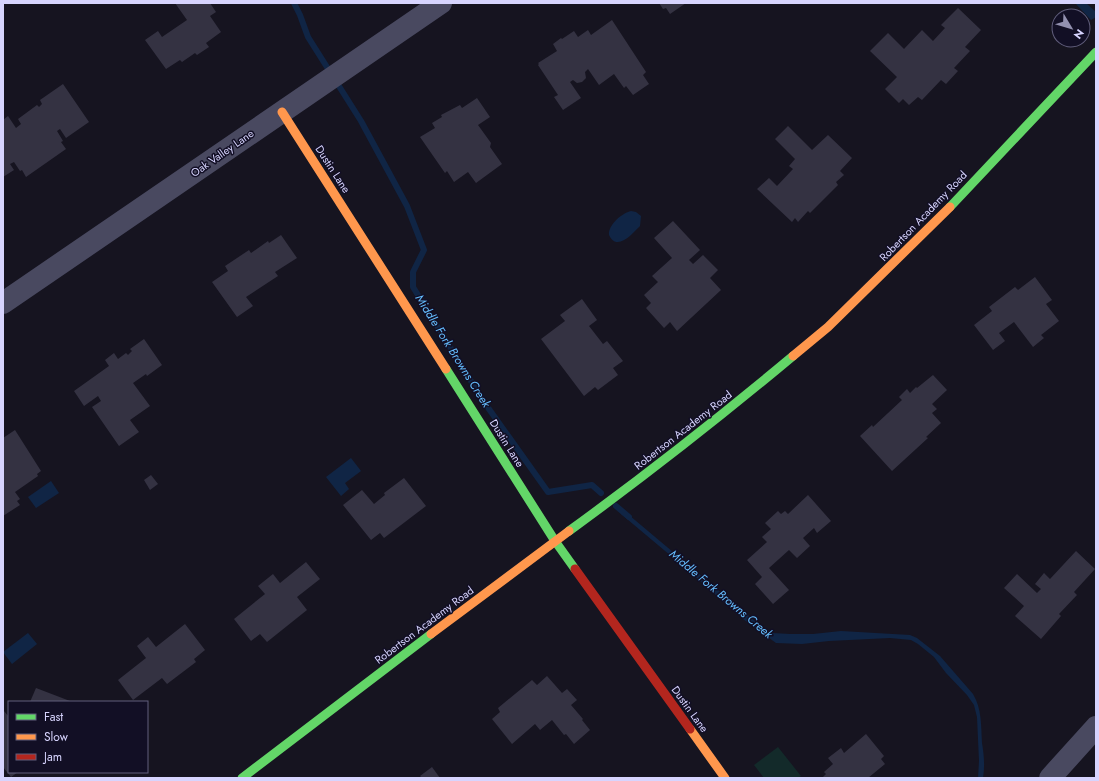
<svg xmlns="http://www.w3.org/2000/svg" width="1099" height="781" font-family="Jost,sans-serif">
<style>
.green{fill:#132a2a}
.water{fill:#102545}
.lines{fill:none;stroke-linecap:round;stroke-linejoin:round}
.stream{stroke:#102545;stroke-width:6}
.building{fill:#343242}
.street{stroke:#494960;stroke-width:22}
.fast{stroke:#63d668;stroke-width:9}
.slow{stroke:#ff974d;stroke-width:9}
.jam{stroke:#b3261e;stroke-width:9}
.labels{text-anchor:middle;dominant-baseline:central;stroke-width:3;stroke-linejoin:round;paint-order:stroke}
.street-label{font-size:11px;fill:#d7d4fe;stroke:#120f25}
.water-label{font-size:12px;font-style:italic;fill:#64bcfc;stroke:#120f25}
</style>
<rect width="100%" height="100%" fill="#161420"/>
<polygon class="green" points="778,747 801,776 798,778 764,778 754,765"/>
<g class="water">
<polygon points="1075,3 1086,3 1096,12 1096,17 1091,20"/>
<path d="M631,211L636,212L641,216L640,226C632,234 617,252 609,235C608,225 622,213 631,211Z"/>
<polygon points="351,458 361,471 345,483 349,489 341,496 326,477"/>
<polygon points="51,481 59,493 36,508 28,497"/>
<path d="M623,510L761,626L772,633L790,634H813L841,631L910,635L917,638L940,656L973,694C982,709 981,726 982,743C984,755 985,766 983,778H978L979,761L977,717L974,705L967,695L946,673L934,657L918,644L911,640L890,638L829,641L802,644L776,643L743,619L683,566L621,514Z"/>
<polygon points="28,633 37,644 12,664 3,652"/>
</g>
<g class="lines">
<g class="stream">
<polyline points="294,3 300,15 308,37 361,121 407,206 424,250 413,272 413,287 484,402 548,492 592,485 601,493"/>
<polyline points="616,506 629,517"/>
</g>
</g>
<g class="building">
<polygon points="175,3 210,3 216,12 210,16 221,32 206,43 209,47 197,55 195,53 182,62 180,60 166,69 145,40 158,31 162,37 187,20"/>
<polygon points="659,3 686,3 670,14 666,8 663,9"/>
<polygon points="958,8 981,30 965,47 970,51 954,68 958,71 946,84 941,80 922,100 918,97 909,105 903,99 899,103 885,89 897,77 870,51 888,33 904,49 922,30 933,41 945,28 941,25"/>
<polygon points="612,20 646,72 643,75 649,84 633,95 626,86 624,88 614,74 599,85 588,69 585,72 586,78 582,82 577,83 573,80 570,82 581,98 563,110 554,97 558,95 538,65 539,64 538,63 557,51 553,44 561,38 562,39 574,31 578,37 588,30 591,35"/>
<polygon points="63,84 89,122 66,138 60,129 57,131 63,141 61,142 66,149 26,177 22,170 20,171 14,162 10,164 14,170 3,177 3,120 8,116 16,128 21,124 18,119 37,105 39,107 42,104 40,100"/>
<polygon points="477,98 490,117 478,125 491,143 490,147 502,164 476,183 468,172 454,182 447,171 445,173 420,137 435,128 432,123 442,117 441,115 460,105 462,108"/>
<polygon points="788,126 812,150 828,135 852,158 840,171 844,175 836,182 838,185 810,213 808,211 798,222 795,218 792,222 757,189 769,178 777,186 793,169 789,166 795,159 775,139"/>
<polygon points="673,221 700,250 689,260 693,264 703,255 718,270 710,278 721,290 677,331 670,322 664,328 646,308 651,303 644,295 658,282 652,276 672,258 654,238"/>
<polygon points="281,235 297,258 275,272 278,276 246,297 253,306 237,317 212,282 228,271 225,266 249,250 251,253 268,241 269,243"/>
<polygon points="1035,277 1052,300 1046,304 1059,321 1041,335 1044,338 1033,347 1014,322 999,333 1005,341 993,350 974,325 992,311 989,307 1015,287 1018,290"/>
<polygon points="582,299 597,320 589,326 603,344 607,341 623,361 613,368 618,375 598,390 595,387 584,396 541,339 565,321 560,315"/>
<polygon points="144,339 162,365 147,376 146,374 133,383 150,406 130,420 139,432 119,446 92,407 101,401 98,396 84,406 74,391 109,366 105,360 114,353 118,359 126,353 128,355 132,351 130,349"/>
<polygon points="933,375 947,390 932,404 937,409 932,413 941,423 926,437 928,438 892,471 860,436 872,425 873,427 902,400 899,397 907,389 910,393 916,387 917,388"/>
<polygon points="15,430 41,471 37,474 38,476 15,492 20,499 17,501 20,505 3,516 3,438"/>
<polygon points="151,475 158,484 150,490 144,480"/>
<polygon points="404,478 426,506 384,538 380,533 371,540 343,505 362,490 374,504 385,495 384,493"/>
<polygon points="808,495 831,521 817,533 814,528 803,538 810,546 797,558 789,550 769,568 789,590 773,604 755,584 762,577 747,560 767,542 762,537 771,529 765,523 778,511 781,514 785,511 788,514"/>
<polygon points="1076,551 1095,569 1074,592 1077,595 1059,614 1061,616 1041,639 1015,616 1024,606 1004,588 1017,574 1037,593 1041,589 1035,584 1044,573 1050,579"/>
<polygon points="306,562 320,579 297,597 307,610 267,642 260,634 251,641 234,619 265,594 258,586 273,574 280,583"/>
<polygon points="185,624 205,650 194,659 196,662 167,684 162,678 133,700 118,680 146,658 137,646 148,637 156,647"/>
<polygon points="547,676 562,693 567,689 577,700 571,705 583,719 582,720 590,730 574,744 566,734 564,735 552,720 540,730 535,724 512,744 492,719 500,712 498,708 532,680 537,685"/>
<polygon points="36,688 70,701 70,702 30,702"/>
<polygon points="4,711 9,717 9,772 18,772 11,777 3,767 3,712"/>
<polygon points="866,734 884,756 881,759 885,764 868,778 822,778 826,774 824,772 833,764 828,758 841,748 844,753"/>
<polygon points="432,767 440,778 422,778 420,776"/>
</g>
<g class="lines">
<g class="street">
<polyline points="3,303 441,3"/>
<polyline points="1050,778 1096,727"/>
</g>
<g class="fast">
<polyline points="950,207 1096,52"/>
<polyline points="446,369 555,541 575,569"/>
<path d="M569,531C646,475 720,417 793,356"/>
<polyline points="242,778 431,634"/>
</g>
<g class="slow">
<polyline points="282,112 446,369"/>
<polyline points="793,356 828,327 950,207"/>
<polyline points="431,634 569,531"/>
<polyline points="690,729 725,778"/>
</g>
<polyline class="jam" points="575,569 690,729"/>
</g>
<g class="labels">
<g class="street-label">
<text transform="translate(222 153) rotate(-35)">Oak Valley Lane</text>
<text transform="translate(333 169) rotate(57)">Dustin Lane</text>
<text transform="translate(923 216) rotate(-46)">Robertson Academy Road</text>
<text transform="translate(683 430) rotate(-38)">Robertson Academy Road</text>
<text transform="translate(507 443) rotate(58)">Dustin Lane</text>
<text transform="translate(424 625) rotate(-37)">Robertson Academy Road</text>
<text transform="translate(690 709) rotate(54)">Dustin Lane</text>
</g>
<g class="water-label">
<text transform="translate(453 351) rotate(58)">Middle Fork Browns Creek</text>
<text transform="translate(721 594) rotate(40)">Middle Fork Browns Creek</text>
</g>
</g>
<rect width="1099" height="781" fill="none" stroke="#d7d4fe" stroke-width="8"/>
<rect x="8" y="701" width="140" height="72" fill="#120f25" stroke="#615e7c"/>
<rect x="16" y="714" width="20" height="6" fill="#63d668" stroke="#615e7c"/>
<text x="44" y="721" font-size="12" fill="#d7d4fe">Fast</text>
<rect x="16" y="734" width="20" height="6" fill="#ff974d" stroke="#615e7c"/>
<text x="44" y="741" font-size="12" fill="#d7d4fe">Slow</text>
<rect x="16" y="754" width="20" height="6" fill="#b3261e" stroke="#615e7c"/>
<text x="44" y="761" font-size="12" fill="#d7d4fe">Jam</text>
<g transform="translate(1071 28) rotate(128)"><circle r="19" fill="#120f25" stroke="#615e7c"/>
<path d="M0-3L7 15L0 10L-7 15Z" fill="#9391b0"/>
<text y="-6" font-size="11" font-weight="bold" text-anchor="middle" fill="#d7d4fe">N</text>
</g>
</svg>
